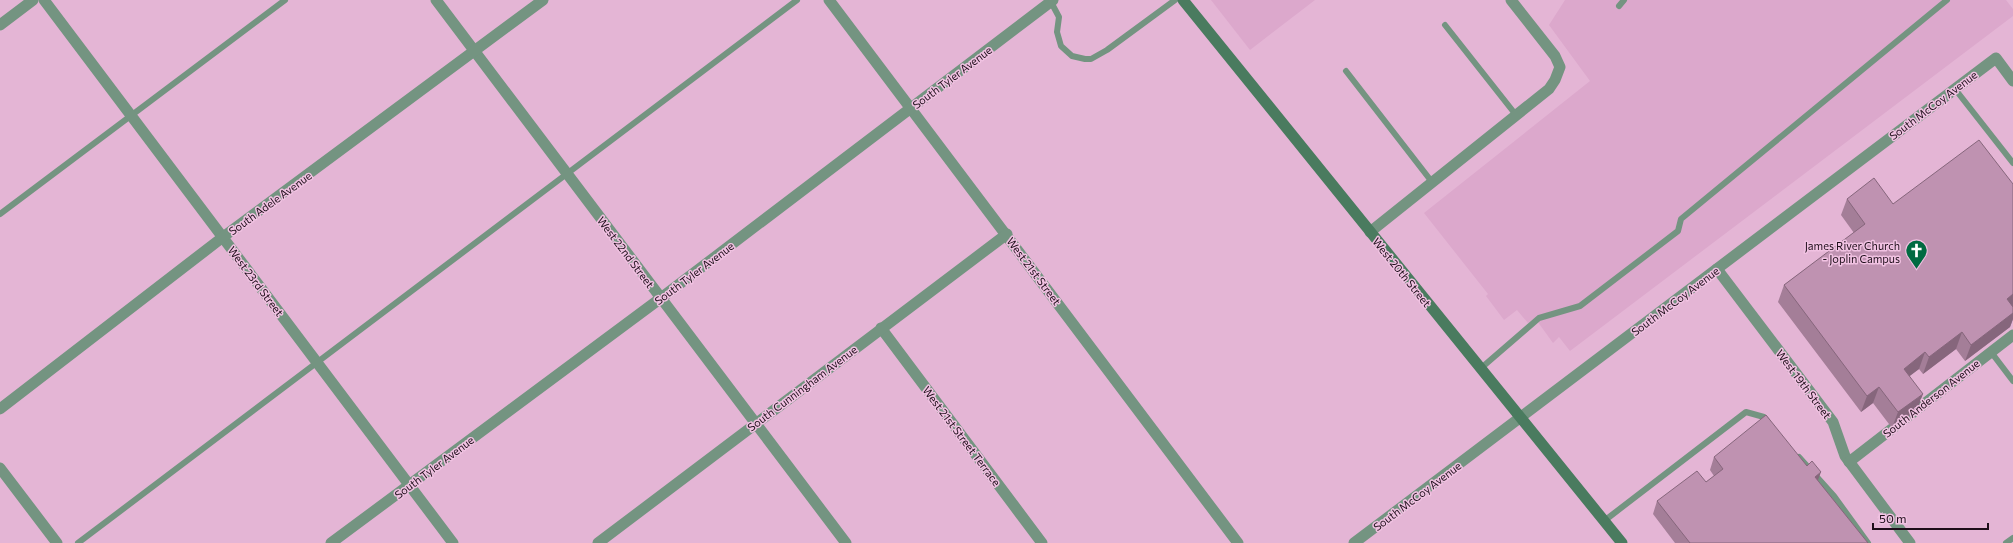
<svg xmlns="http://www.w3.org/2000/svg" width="2013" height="543" font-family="Commissioner,sans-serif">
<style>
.built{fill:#dca8cc}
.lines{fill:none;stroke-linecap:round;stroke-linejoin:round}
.service{stroke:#749481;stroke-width:6}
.minor{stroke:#749481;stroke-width:11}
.secondary{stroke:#4a7b5f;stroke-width:11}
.wall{fill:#a47e98}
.shaded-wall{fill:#86667c}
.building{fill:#bf92b1;stroke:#86667c}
.labels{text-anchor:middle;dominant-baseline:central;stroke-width:3;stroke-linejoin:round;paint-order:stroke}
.street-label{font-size:11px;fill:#1e0e1a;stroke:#f1c2e2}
.poi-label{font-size:11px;fill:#1e0e1a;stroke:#f1c2e2;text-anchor:end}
</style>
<rect width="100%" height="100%" fill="#e4b5d5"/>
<g class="built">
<polygon points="1211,0 1315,0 1250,50"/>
<polygon points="1565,0 2006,0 2013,9 2013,16 1570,351 1559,337 1553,343 1535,318 1528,323 1517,310 1504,320 1486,296 1488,294 1424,213 1590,81 1549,25"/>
</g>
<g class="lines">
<g class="service">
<polyline points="1051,2 1059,17 1057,32 1061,46 1072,56 1085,59 1091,59 1107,50 1175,0"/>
<polyline points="1619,6 1624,0"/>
<polyline points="1445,25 1516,115"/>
<polyline points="1346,71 1432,182"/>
<polyline points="1955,89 2013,163"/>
<polyline points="0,214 285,0"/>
<polyline points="1991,352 2013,381"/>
<polyline points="1480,369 1539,318 1580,306 1678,231 1681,219 1947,0"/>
<polyline points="1799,457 1834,496 1868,543"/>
<polyline points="1604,521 1746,412 1764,417 1768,422"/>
<polyline points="78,543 797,0"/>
<polyline points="2006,543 2013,538"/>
</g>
<g class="minor">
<polyline points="44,0 453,543"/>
<polyline points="436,0 846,543"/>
<polyline points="829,0 1238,543"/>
<polyline points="0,25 33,0"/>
<polyline points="1370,232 1549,89 1555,80 1560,67 1555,56 1511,0"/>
<polyline points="1717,269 1833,422 1845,456 1910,543"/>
<polyline points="881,328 1042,543"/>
<polyline points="0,409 223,237 543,0"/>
<polyline points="1849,462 2013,335"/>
<polyline points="0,468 57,543"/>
<polyline points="331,543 661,298 1053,0"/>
<polyline points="598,543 1007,234"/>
<polyline points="1354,543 1996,58 2013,81"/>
</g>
<polyline class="secondary" points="1183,0 1622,543"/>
</g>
<g class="wall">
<polygon points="2013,184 2013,319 2010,327 1965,361 1956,349 1923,374 1919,369 1909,376 1917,410 1892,428 1873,403 1861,412 1778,302 1784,285 1854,233 1841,215 1847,199 1893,204"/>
<polygon points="1714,457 1818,481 1868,543 1675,543 1653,514 1657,501 1706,482 1714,476 1710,470"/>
</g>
<g class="shaded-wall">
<polygon points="2013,294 2013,306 2001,315 2007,299"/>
<polygon points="2013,313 2013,319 2010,327 1965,361 1971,345"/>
<polygon points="1962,332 1956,349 1923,374 1929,357"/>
<polygon points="1925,352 1919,369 1898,385 1904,369"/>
<polygon points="1879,387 1873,403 1861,412 1867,396"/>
<polygon points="1923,394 1917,410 1892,428 1898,412"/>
<polygon points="1821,472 1816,485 1815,477"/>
</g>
<g class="building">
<polygon points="1979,140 2013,184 2013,294 2007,299 2013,307 2013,313 1971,345 1962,332 1929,357 1925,352 1904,369 1923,394 1898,412 1879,387 1867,396 1784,285 1865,224 1847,199 1874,178 1893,204"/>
<polygon points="1766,415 1807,466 1812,461 1821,472 1815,477 1868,543 1690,543 1657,501 1697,471 1706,482 1723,469 1714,457"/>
</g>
<defs>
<symbol id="church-pin" viewBox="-11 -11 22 30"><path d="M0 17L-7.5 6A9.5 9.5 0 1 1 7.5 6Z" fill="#006a41" stroke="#f1c2e2"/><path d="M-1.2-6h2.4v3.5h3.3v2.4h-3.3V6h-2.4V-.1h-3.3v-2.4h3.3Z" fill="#fff"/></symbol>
</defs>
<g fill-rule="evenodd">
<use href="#church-pin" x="1904" y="238" width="25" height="34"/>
</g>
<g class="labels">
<g class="street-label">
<text transform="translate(952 77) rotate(-37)">South Tyler Avenue</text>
<text transform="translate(1933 105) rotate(-37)">South McCoy Avenue</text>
<text transform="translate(270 203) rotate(-36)">South Adele Avenue</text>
<text transform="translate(626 252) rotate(53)">West 22nd Street</text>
<text transform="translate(1034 271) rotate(53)">West 21st Street</text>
<text transform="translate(1402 272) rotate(51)">West 20th Street</text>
<text transform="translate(694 273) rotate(-37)">South Tyler Avenue</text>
<text transform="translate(256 281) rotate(53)">West 23rd Street</text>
<text transform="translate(1675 301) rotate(-37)">South McCoy Avenue</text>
<text transform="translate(1804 384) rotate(53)">West 19th Street</text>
<text transform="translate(802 388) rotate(-37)">South Cunningham Avenue</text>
<text transform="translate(1931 398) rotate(-38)">South Anderson Avenue</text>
<text transform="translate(962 436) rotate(53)">West 21st Street Terrace</text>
<text transform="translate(434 467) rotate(-37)">South Tyler Avenue</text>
<text transform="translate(1417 496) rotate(-37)">South McCoy Avenue</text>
</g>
<g class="poi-label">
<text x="1900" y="245">James River Church<tspan x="1900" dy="13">- Joplin Campus</tspan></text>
</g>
</g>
<path d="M1873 523v6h115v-6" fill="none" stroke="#1e0e1a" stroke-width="2"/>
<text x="1879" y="523" font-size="12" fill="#1e0e1a" stroke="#f1c2e2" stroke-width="3" paint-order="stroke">50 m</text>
</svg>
